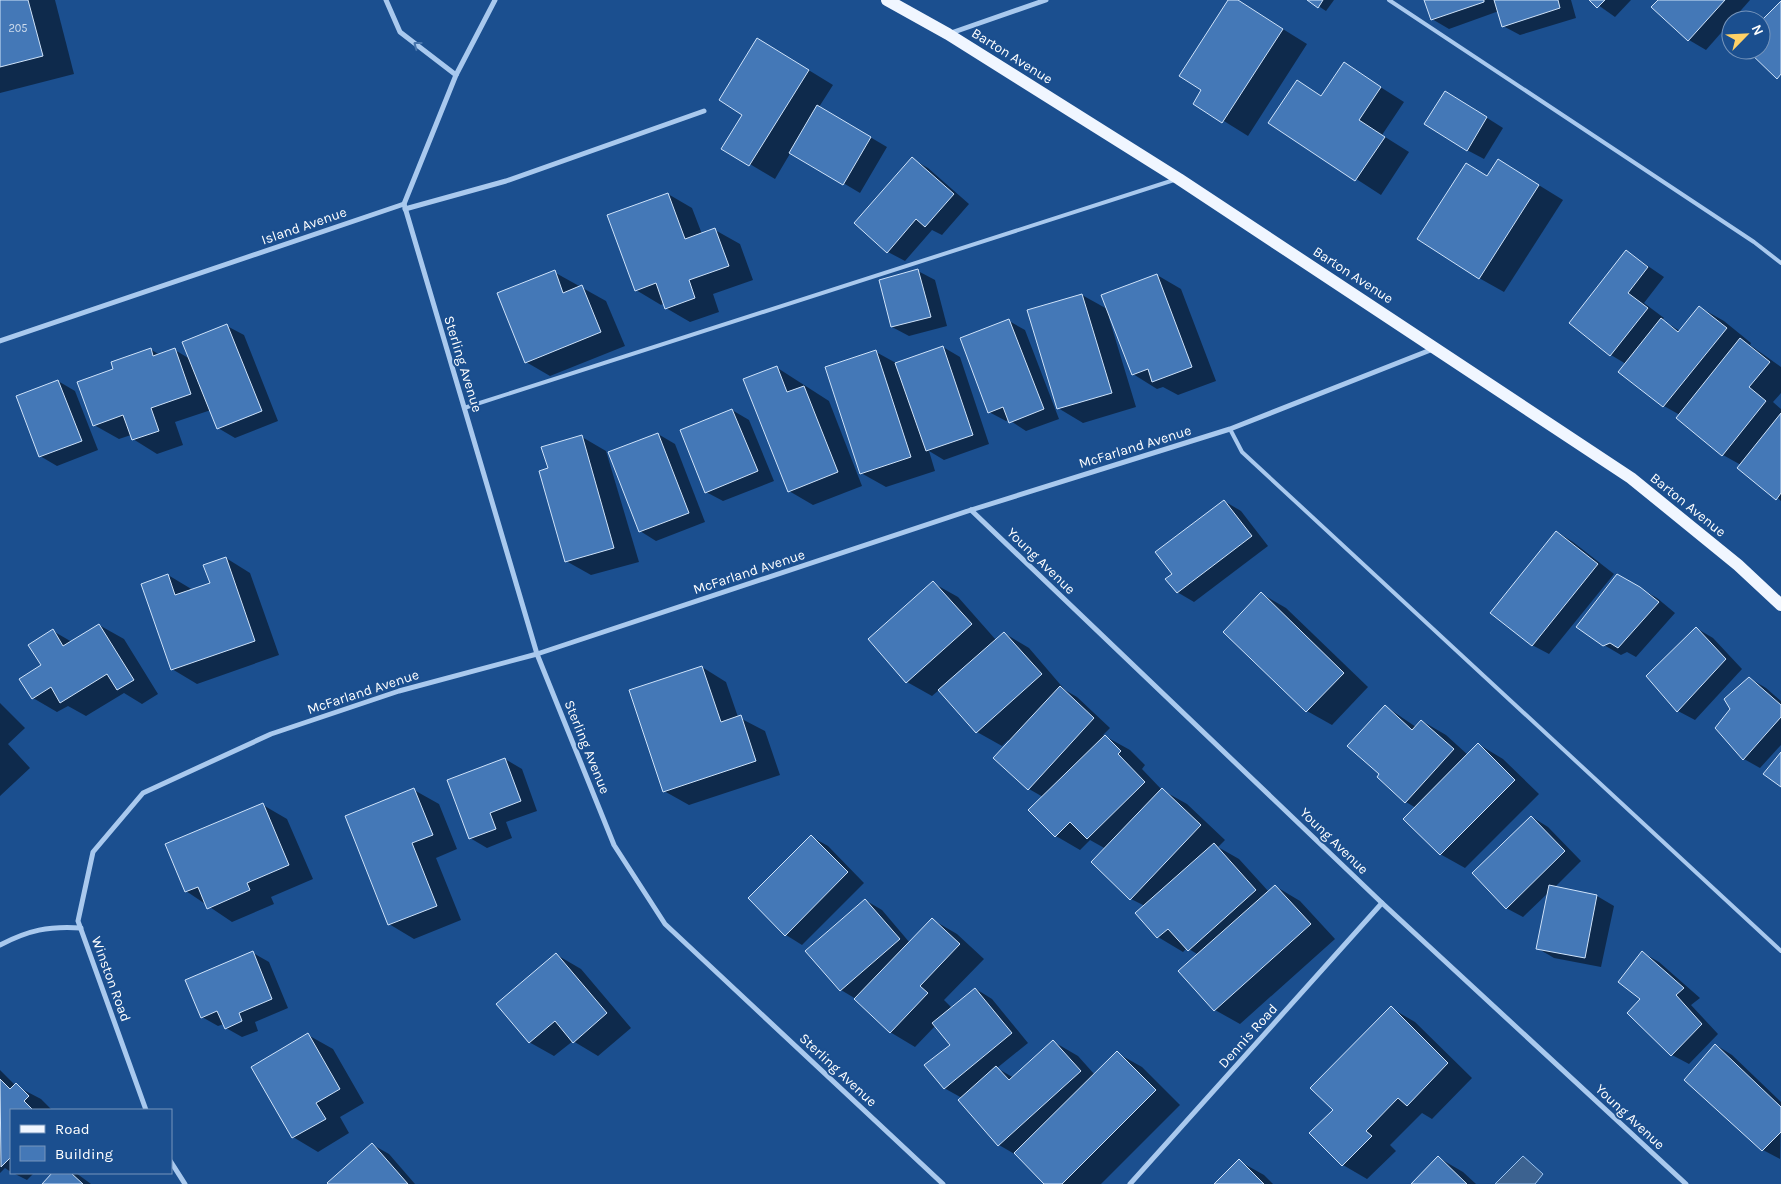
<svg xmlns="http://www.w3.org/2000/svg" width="1781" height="1184" font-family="Karla,sans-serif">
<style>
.water{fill:#3c6290;stroke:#9cc4f0}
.shadow{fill:#0007}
.building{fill:#4478b7;stroke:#cfe3fa}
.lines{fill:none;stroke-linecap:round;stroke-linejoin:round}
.service{stroke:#a9c9ee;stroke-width:4}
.minor{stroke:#a9c9ee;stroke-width:5}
.primary{stroke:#f0f6ff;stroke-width:12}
.oneway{stroke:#4674ac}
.labels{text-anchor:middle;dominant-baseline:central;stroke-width:4;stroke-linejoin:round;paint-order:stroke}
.number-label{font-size:11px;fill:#d0dded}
.street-label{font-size:14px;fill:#fff;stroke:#1b4f8f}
</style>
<rect width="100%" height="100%" fill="#1b4f8f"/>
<polygon class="water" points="1523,1156 1543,1174 1535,1184 1495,1184"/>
<g class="shadow">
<polygon points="0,0 55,0 74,74 0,93"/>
<polygon points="1230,0 1236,0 1307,44 1248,136 1195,103 1203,90"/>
<polygon points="1309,0 1334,0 1326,11"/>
<polygon points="1426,0 1571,0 1576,18 1520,35 1503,26 1499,11 1449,29 1432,19"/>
<polygon points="1591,0 1631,0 1615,17"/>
<polygon points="1659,0 1750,0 1706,50 1689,40 1653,7"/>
<polygon points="758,39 833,85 819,107 887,147 860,193 791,152 775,179 723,148 744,114"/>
<polygon points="1344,64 1404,102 1382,135 1409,152 1381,195 1270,123 1297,82 1322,97"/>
<polygon points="1462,102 1503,128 1484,159 1467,150"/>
<polygon points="912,159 928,168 969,204 942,235 932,230 905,261 888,252"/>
<polygon points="1498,160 1563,200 1504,292 1479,278"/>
<polygon points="668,194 692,208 702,234 715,230 740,244 753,280 713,294 719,312 690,322 666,308 664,303 661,305 636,290"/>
<polygon points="1626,251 1664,277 1644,303 1664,318 1662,320 1680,331 1699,307 1724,321 1751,343 1750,345 1781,367 1781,393 1773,402 1781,409 1781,501 1741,465 1723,455 1680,415 1664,406 1620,371 1626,364 1611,355 1571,323"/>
<polygon points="918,271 935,280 947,326 909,336 892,327"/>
<polygon points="554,272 606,301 625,346 550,376 526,362"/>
<polygon points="1157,275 1181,289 1216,381 1178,395 1163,387 1157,389 1133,374 1111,318 1109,318 1136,407 1083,423 1058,408 1082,295 1109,310"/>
<polygon points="1009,321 1025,330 1059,419 1026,431 1009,420 1006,421 989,412"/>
<polygon points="227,326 244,335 278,421 235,438 218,428 211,410 175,422 183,445 157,454 133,439 131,435 119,439 94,425 115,370 150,349 160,355 175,350 190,359"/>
<polygon points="943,347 960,357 989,444 944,460 929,451 935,471 886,487 861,473 876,352 896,363"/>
<polygon points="776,367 829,401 862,486 813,505 789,491"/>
<polygon points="58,381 75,391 98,450 57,466 40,456"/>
<polygon points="732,410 749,420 774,481 723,501 706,492"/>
<polygon points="658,434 675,444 705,522 656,541 640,531"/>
<polygon points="582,437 606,451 639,562 591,575 566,561 549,469"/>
<polygon points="1224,501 1241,511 1268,546 1194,602 1177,592"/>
<polygon points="1557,532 1573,542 1614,574 1549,654 1532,645"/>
<polygon points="226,558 250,573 279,655 197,684 172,669 168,575 193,590 211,584"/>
<polygon points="1618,576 1657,598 1675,613 1636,657 1627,652 1621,655 1604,645"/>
<polygon points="933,583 958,597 996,640 1004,633 1029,648 1065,690 1077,697 1110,728 1103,735 1130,750 1145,765 1142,769 1162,790 1187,804 1225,840 1218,847 1239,859 1269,892 1275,886 1300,901 1335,939 1240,1024 1215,1010 1199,955 1187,948 1183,952 1158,937 1137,913 1145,906 1131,899 1106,849 1090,840 1080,850 1056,836 1043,797 1029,789 1010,742 1008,740 1002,746 977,732 939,690 932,696 907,682"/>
<polygon points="1262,594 1286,608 1368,687 1332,725 1307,711 1225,632"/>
<polygon points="99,625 124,639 158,694 142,704 124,693 86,716 68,706 57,712 33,698 53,631 72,642"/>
<polygon points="1696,628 1713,638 1742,669 1695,720 1678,711 1648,676"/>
<polygon points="702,667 726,682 738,717 765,731 780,775 689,805 664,791"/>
<polygon points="1749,678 1766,688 1781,701 1781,745 1760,768 1744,759 1732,710"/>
<polygon points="0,703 25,728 8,744 30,768 0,796"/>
<polygon points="1385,706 1416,727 1422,721 1446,735 1468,755 1478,744 1503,759 1539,794 1465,868 1440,854 1416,808 1406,802"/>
<polygon points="505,759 522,769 537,811 506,822 512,838 487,848 470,838"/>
<polygon points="414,790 439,804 457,849 436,858 461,920 414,939 389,924"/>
<polygon points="263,805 287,819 313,879 271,897 274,904 232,922 186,891"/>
<polygon points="1532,817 1548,827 1581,861 1554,888 1597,896 1614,906 1601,967 1554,958 1537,948 1548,893 1523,917 1506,908"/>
<polygon points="812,837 828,846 864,883 802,945 786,935"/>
<polygon points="865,900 882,910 910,943 933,920 957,934 984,959 944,1000 952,1008 976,989 992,999 1028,1043 997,1068 1014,1078 1054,1042 1078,1056 1095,1075 1117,1053 1142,1067 1180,1105 1101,1184 1046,1184 1018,1156 999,1145 960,1100 962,1098 944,1088 952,1045 936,1025 915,1047 890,1032 856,999 841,990 807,951"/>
<polygon points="253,953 269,962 288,1008 255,1022 258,1031 242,1037 226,1028 224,1024 218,1026 202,1017"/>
<polygon points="1643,953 1659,962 1700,998 1691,1005 1718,1034 1689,1064 1672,1055 1641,999"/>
<polygon points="557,955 581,969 631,1028 598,1056 573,1041 554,1056 529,1042"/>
<polygon points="1391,1008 1415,1022 1472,1078 1432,1119 1422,1113 1390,1145 1396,1151 1367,1179 1343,1165 1334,1110"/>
<polygon points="308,1035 333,1049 364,1103 340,1117 349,1133 318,1152 293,1137 253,1067"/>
<polygon points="1716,1045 1732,1055 1781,1102 1780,1159 1763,1150"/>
<polygon points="0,1070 16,1086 41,1099 52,1110 11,1110 11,1172 5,1168 0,1173"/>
<polygon points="373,1145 389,1154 415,1184 330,1184"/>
<polygon points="1439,1158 1463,1172 1476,1184 1413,1184"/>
<polygon points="1239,1161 1264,1175 1273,1184 1216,1184"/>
<polygon points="13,1173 34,1173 27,1180"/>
<polygon points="54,1173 76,1173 91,1184 44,1184"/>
</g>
<g class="building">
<polygon points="0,0 28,0 43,56 0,67"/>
<polygon points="1228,0 1238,0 1283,29 1222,123 1193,104 1201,90 1179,76"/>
<polygon points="1307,0 1323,0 1318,8"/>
<polygon points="1424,0 1484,0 1484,2 1431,20"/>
<polygon points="1494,0 1558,0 1560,8 1502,27"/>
<polygon points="1589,0 1605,0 1597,8"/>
<polygon points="1658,0 1725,0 1688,41 1651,7"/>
<polygon points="1781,1 1781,74 1777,79 1747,50 1761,50 1761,21"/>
<polygon points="757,38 809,70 749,166 721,149 742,115 719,100"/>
<polygon points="1344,62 1381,87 1359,120 1385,137 1355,181 1268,123 1297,80 1321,96"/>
<polygon points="1445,91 1487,117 1467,151 1424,124"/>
<polygon points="817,105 871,137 843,185 789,153"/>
<polygon points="912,157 954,194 925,227 916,219 887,253 854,223"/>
<polygon points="1498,159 1539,185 1479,279 1417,239 1466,163 1487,176"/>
<polygon points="668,193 685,239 715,228 729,266 689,280 695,298 665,309 656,283 635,291 607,215"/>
<polygon points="1626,250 1648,267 1628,293 1648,308 1610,356 1569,323"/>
<polygon points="918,269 931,317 891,327 879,280"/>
<polygon points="555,270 563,293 582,285 601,332 525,363 497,293"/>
<polygon points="1157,274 1192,367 1152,382 1148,369 1132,375 1101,295"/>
<polygon points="1082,294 1112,393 1057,409 1027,310"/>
<polygon points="1699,306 1727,328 1663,407 1618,372 1661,318 1678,332"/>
<polygon points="1009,319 1044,409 1009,423 1003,407 988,413 960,338"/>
<polygon points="227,324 262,411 217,429 182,342"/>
<polygon points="1740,338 1770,362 1749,387 1766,401 1722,456 1676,418"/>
<polygon points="943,346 973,435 926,451 895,363"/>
<polygon points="151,348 153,356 175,348 191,394 151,408 159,431 132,440 123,415 93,426 77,382 113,369 111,362"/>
<polygon points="876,350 911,457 860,474 825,367"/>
<polygon points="777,366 787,392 804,386 838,472 788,492 743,379"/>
<polygon points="58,380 82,441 39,457 16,396"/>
<polygon points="732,409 758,471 705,493 680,430"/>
<polygon points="1781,413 1781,493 1776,500 1737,468"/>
<polygon points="658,433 689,513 639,532 608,452"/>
<polygon points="582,435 614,548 565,562 539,471 548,468 541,447"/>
<polygon points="1224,500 1252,536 1177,593 1165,579 1172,574 1155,552"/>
<polygon points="1556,531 1598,564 1532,646 1490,613"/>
<polygon points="226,557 255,641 171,670 141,584 168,574 175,595 210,583 203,565"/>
<polygon points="1617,574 1640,587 1659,602 1618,648 1610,643 1603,646 1576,627"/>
<polygon points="933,581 972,624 906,683 868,639"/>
<polygon points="1261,592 1344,673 1306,712 1223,632"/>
<polygon points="99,624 134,680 117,690 107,674 60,703 51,687 32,699 19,679 41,665 28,645 53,629 63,646"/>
<polygon points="1696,627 1726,659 1677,712 1646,676"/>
<polygon points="1004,632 1042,674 976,733 938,690"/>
<polygon points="702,666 721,722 741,715 756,761 663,792 629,690"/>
<polygon points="1749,677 1781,705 1781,717 1743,760 1715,728 1730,709 1724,699"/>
<polygon points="1060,686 1094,718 1028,790 993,758"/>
<polygon points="1385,705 1412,730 1421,720 1454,749 1405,803 1377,777 1379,774 1347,746"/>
<polygon points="1105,735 1121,751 1118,754 1145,782 1087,839 1070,822 1055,837 1028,810"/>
<polygon points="1478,743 1515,780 1440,855 1403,819"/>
<polygon points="1781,752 1781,787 1763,774"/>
<polygon points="505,758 521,801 490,813 496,829 469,839 447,780"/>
<polygon points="414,788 433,835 412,843 437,906 388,925 345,816"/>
<polygon points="1162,788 1201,825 1130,900 1091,862"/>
<polygon points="263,803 289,865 247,883 250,890 207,909 198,887 185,892 165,844"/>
<polygon points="1531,816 1565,851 1506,909 1472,873"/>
<polygon points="811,835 848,872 785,936 748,898"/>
<polygon points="1214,843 1256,890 1188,951 1168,929 1157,938 1135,913"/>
<polygon points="1275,885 1311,924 1214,1011 1178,971"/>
<polygon points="1549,885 1597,895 1585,958 1536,949"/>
<polygon points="865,899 900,939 840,991 805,951"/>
<polygon points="932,918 960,944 920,986 928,993 890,1033 854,999"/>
<polygon points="253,951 272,999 239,1013 242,1021 225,1029 217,1011 201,1018 185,980"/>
<polygon points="1642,951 1684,988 1676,995 1702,1024 1671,1056 1627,1013 1640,999 1618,982"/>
<polygon points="556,953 607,1013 573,1043 555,1021 529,1043 496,1004"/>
<polygon points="975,988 1012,1033 944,1089 924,1065 950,1045 932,1023"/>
<polygon points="1391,1006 1448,1063 1407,1106 1398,1098 1366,1131 1372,1136 1342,1166 1309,1133 1333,1110 1310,1088"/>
<polygon points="308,1033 340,1089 316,1103 326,1119 292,1138 251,1067"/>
<polygon points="1053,1040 1081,1071 998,1146 958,1100 996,1066 1009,1080"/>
<polygon points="1715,1044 1781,1107 1781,1132 1762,1151 1684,1080"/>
<polygon points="1117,1051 1156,1090 1062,1184 1044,1184 1014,1153"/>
<polygon points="0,1079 10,1089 16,1083 29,1096 24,1101 33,1110 11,1110 11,1157 1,1167"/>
<polygon points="372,1143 408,1184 328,1184 327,1183"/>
<polygon points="1438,1156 1467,1184 1411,1184"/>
<polygon points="1239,1159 1264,1184 1214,1184"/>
<polygon points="52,1173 71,1173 83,1184 42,1184"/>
</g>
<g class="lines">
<g class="service">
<polyline points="1389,0 1754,242 1781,263"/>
<polyline points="464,408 1174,180"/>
<polyline points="1230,429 1242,452 1781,951"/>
</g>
<g class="minor">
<polyline points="386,0 400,32 456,75"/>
<polyline points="951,33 1046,0"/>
<polyline points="404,204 537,654 614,845 665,924 943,1184"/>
<polyline points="405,209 506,181 704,111"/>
<polyline points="0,341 404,204 456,75 495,0"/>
<polyline points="971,510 1382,903 1686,1184"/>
<path d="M0,945C29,930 48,926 81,928"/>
<polyline points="146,1110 78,921 93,852 143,793 271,734 399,691 537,654 971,510 1230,429 1433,349"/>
<polyline points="171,1162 185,1184"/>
<polyline points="1130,1184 1382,903"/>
</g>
<polyline class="primary" points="887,0 948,34 1179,179 1631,478 1738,565 1781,605"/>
</g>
<defs><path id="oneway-chevron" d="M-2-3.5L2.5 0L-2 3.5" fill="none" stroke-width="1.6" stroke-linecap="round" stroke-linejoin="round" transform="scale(1.25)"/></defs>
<use class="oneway" href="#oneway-chevron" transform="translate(417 45) rotate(-143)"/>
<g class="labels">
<g class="number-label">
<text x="18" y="28">205</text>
</g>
<g class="street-label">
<text transform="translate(1012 56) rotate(32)">Barton Avenue</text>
<text transform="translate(304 226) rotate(-19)">Island Avenue</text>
<text transform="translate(1353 275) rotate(33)">Barton Avenue</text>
<text transform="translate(463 364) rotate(73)">Sterling Avenue</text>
<text transform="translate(1135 447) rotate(-17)">McFarland Avenue</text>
<text transform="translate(1688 505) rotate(39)">Barton Avenue</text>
<text transform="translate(1041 561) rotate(44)">Young Avenue</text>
<text transform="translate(749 572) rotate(-18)">McFarland Avenue</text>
<text transform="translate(363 692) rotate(-18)">McFarland Avenue</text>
<text transform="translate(587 747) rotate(68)">Sterling Avenue</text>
<text transform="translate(1334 841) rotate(44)">Young Avenue</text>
<text transform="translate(111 979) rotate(70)">Winston Road</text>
<text transform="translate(1248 1036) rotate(-48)">Dennis Road</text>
<text transform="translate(838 1070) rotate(43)">Sterling Avenue</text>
<text transform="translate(1630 1117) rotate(43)">Young Avenue</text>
</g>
</g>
<rect x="10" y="1109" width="162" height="65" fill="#1b4f8f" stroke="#7695bc"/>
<rect x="20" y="1125" width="25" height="8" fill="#f0f6ff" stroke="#7695bc"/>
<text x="55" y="1134" font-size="15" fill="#ffffff">Road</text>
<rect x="20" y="1146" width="25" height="15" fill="#4478b7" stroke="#7695bc"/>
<text x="55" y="1159" font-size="15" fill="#ffffff">Building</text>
<g transform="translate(1746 35) rotate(66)"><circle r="24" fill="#1b4f8f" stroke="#7695bc"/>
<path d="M0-4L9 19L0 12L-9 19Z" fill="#ffd166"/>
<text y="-8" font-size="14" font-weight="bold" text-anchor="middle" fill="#ffffff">N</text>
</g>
</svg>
